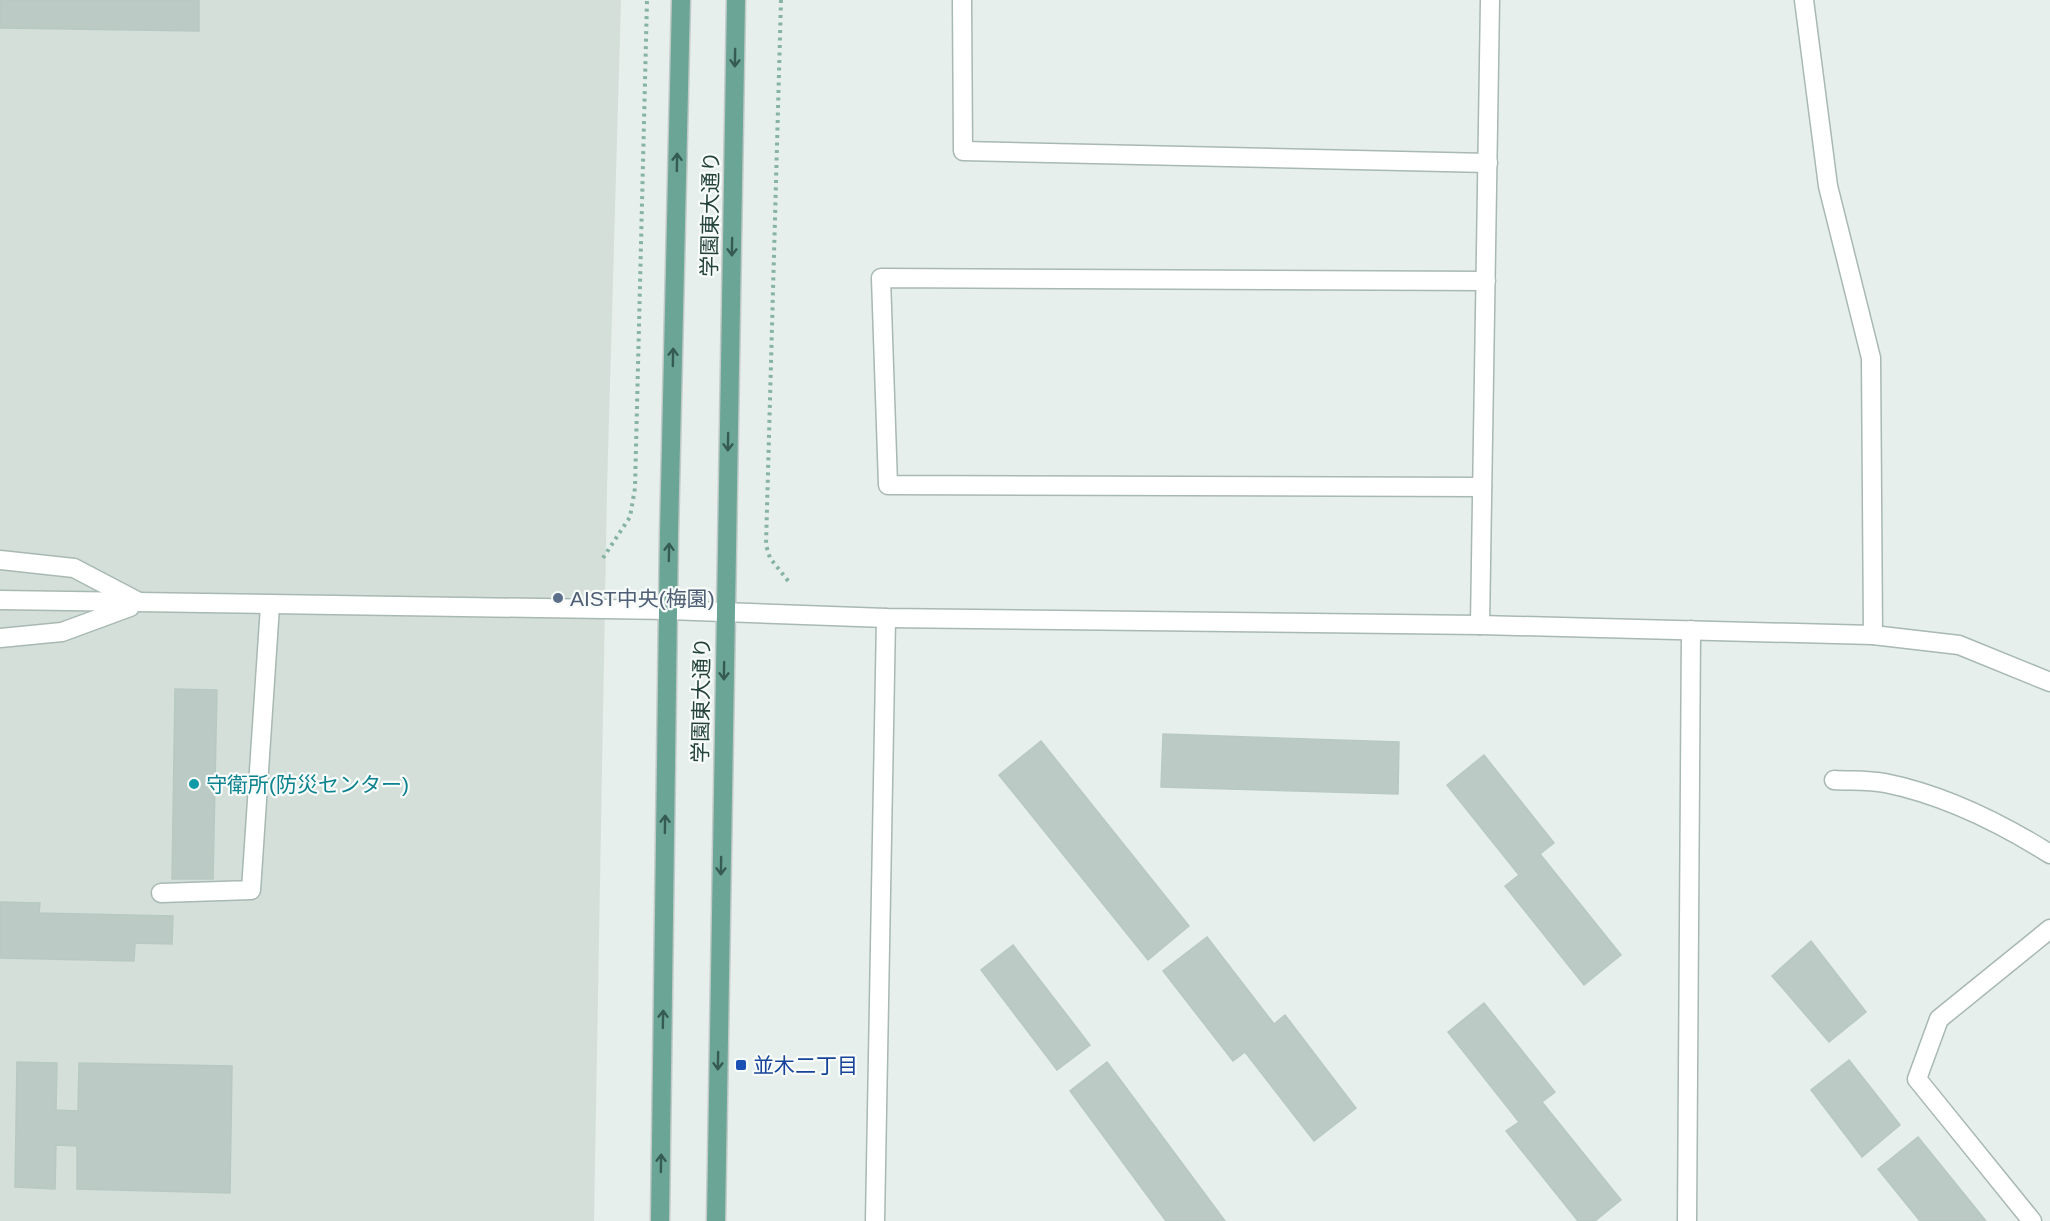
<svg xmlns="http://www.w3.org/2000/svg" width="2050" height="1221" font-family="Arial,'Noto Sans JP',sans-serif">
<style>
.built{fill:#d4dfda}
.building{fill:#bbcac4;stroke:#b8c9c2;stroke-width:1.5}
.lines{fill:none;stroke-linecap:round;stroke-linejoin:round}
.minor-casing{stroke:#a8b8b2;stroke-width:21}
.major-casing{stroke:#c2cac8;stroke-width:21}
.path{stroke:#86b3a5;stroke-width:4;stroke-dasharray:3 4.5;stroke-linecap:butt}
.minor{stroke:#fff;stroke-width:18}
.major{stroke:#6aa596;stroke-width:18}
.oneway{stroke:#365b51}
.service-dot{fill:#5c6f8a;stroke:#f7fbf9;stroke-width:2}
.culture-dot{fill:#0f9aa8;stroke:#f7fbf9;stroke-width:2}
.transit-dot{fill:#1a4fb4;stroke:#f7fbf9;stroke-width:2}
.labels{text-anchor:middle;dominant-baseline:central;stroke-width:4.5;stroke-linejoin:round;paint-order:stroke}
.street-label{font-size:21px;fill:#24423a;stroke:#f7fbf9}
.service-label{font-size:21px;fill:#4e5e75;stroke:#f7fbf9;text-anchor:start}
.culture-label{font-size:21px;fill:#0d838f;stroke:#f7fbf9;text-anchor:start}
.transit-label{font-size:21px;fill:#164399;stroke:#f7fbf9;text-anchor:start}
</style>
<rect width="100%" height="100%" fill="#e6efeb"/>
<polygon class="built" points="0,0 621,0 607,489 594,1221 0,1221"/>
<g class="building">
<polygon points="0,0 199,0 199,31 0,28"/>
<polygon points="175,689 217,690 213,879 172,879"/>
<polygon points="1163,734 1399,742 1398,794 1161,787"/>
<polygon points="1041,741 1189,926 1148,960 999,775"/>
<polygon points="1484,755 1554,843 1540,854 1621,955 1584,985 1505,886 1519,875 1447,785"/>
<polygon points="0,902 40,903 39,913 173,916 172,944 135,943 134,961 0,958"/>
<polygon points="1207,937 1274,1024 1285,1015 1356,1108 1314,1141 1245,1052 1233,1061 1163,971"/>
<polygon points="1811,941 1866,1012 1829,1042 1772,976"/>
<polygon points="1013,945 1090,1045 1057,1070 981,970"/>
<polygon points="1484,1003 1555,1092 1542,1102 1621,1200 1595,1221 1578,1221 1506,1131 1519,1122 1448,1032"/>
<polygon points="1849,1060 1900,1125 1862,1157 1811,1090"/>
<polygon points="17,1062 57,1063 56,1110 78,1111 79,1063 232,1066 230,1193 77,1189 77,1146 56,1145 55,1189 15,1187"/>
<polygon points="1107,1062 1225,1221 1166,1221 1070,1091"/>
<polygon points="1918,1137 1986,1221 1920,1221 1878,1169"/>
</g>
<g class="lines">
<defs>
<g id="minor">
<polyline points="962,0 963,151 1488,163"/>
<polyline points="1804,0 1828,186 1871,358 1873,635"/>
<polyline points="1482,487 888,485 881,278 1486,281"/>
<polyline points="0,560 74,568 137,601"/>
<polyline points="0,600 668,610 886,618 1480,625 1873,635 1959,645 2050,682"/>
<polyline points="1480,625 1490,0"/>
<polyline points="0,638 62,632 130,607"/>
<path d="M1834,780C1851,781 1869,780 1885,783C1945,795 1999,822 2050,854"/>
<polyline points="161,893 251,890 270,606"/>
<polyline points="875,1221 886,618"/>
<polyline points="1687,1221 1691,630"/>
<polyline points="2032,1221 1917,1079 1939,1019 2050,929"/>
</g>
<g id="major">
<polyline points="660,1221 669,534 681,0"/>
<polyline points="716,1221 736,0"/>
</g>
</defs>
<use href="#minor" class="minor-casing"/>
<use href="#major" class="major-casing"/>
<g class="path">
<polyline points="781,0 766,545 770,558 789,582"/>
<polyline points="603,558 630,517 635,488 647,0"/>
</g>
<use href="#minor" class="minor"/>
<use href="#major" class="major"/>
</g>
<defs><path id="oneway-shaft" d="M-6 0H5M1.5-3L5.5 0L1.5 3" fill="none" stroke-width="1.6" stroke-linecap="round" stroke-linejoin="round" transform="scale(1.5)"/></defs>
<g class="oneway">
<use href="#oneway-shaft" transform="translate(735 58) rotate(91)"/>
<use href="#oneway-shaft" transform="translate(677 162) rotate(-89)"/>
<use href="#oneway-shaft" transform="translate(732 247) rotate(91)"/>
<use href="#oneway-shaft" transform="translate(673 357) rotate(-89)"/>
<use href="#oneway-shaft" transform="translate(728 442) rotate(91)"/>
<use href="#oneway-shaft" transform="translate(669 552) rotate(-89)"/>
<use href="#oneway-shaft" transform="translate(724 671) rotate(91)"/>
<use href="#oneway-shaft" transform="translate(665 824) rotate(-89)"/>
<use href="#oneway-shaft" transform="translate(721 866) rotate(91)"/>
<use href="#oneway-shaft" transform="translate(663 1019) rotate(-89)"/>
<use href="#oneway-shaft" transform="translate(718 1061) rotate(91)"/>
<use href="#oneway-shaft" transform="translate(661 1163) rotate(-89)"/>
</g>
<circle class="service-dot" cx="558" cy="598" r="6"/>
<circle class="culture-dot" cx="194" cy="784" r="6"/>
<rect class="transit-dot" x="735" y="1059" width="12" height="12" rx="3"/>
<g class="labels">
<g class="street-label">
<text transform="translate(710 214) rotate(-89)">学園東大通り</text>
<text transform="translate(701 700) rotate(-89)">学園東大通り</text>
</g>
<g class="service-label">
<text x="570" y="598">AIST中央(梅園)</text>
</g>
<g class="culture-label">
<text x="206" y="784">守衛所(防災センター)</text>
</g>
<g class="transit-label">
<text x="753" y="1065">並木二丁目</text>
</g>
</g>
</svg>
